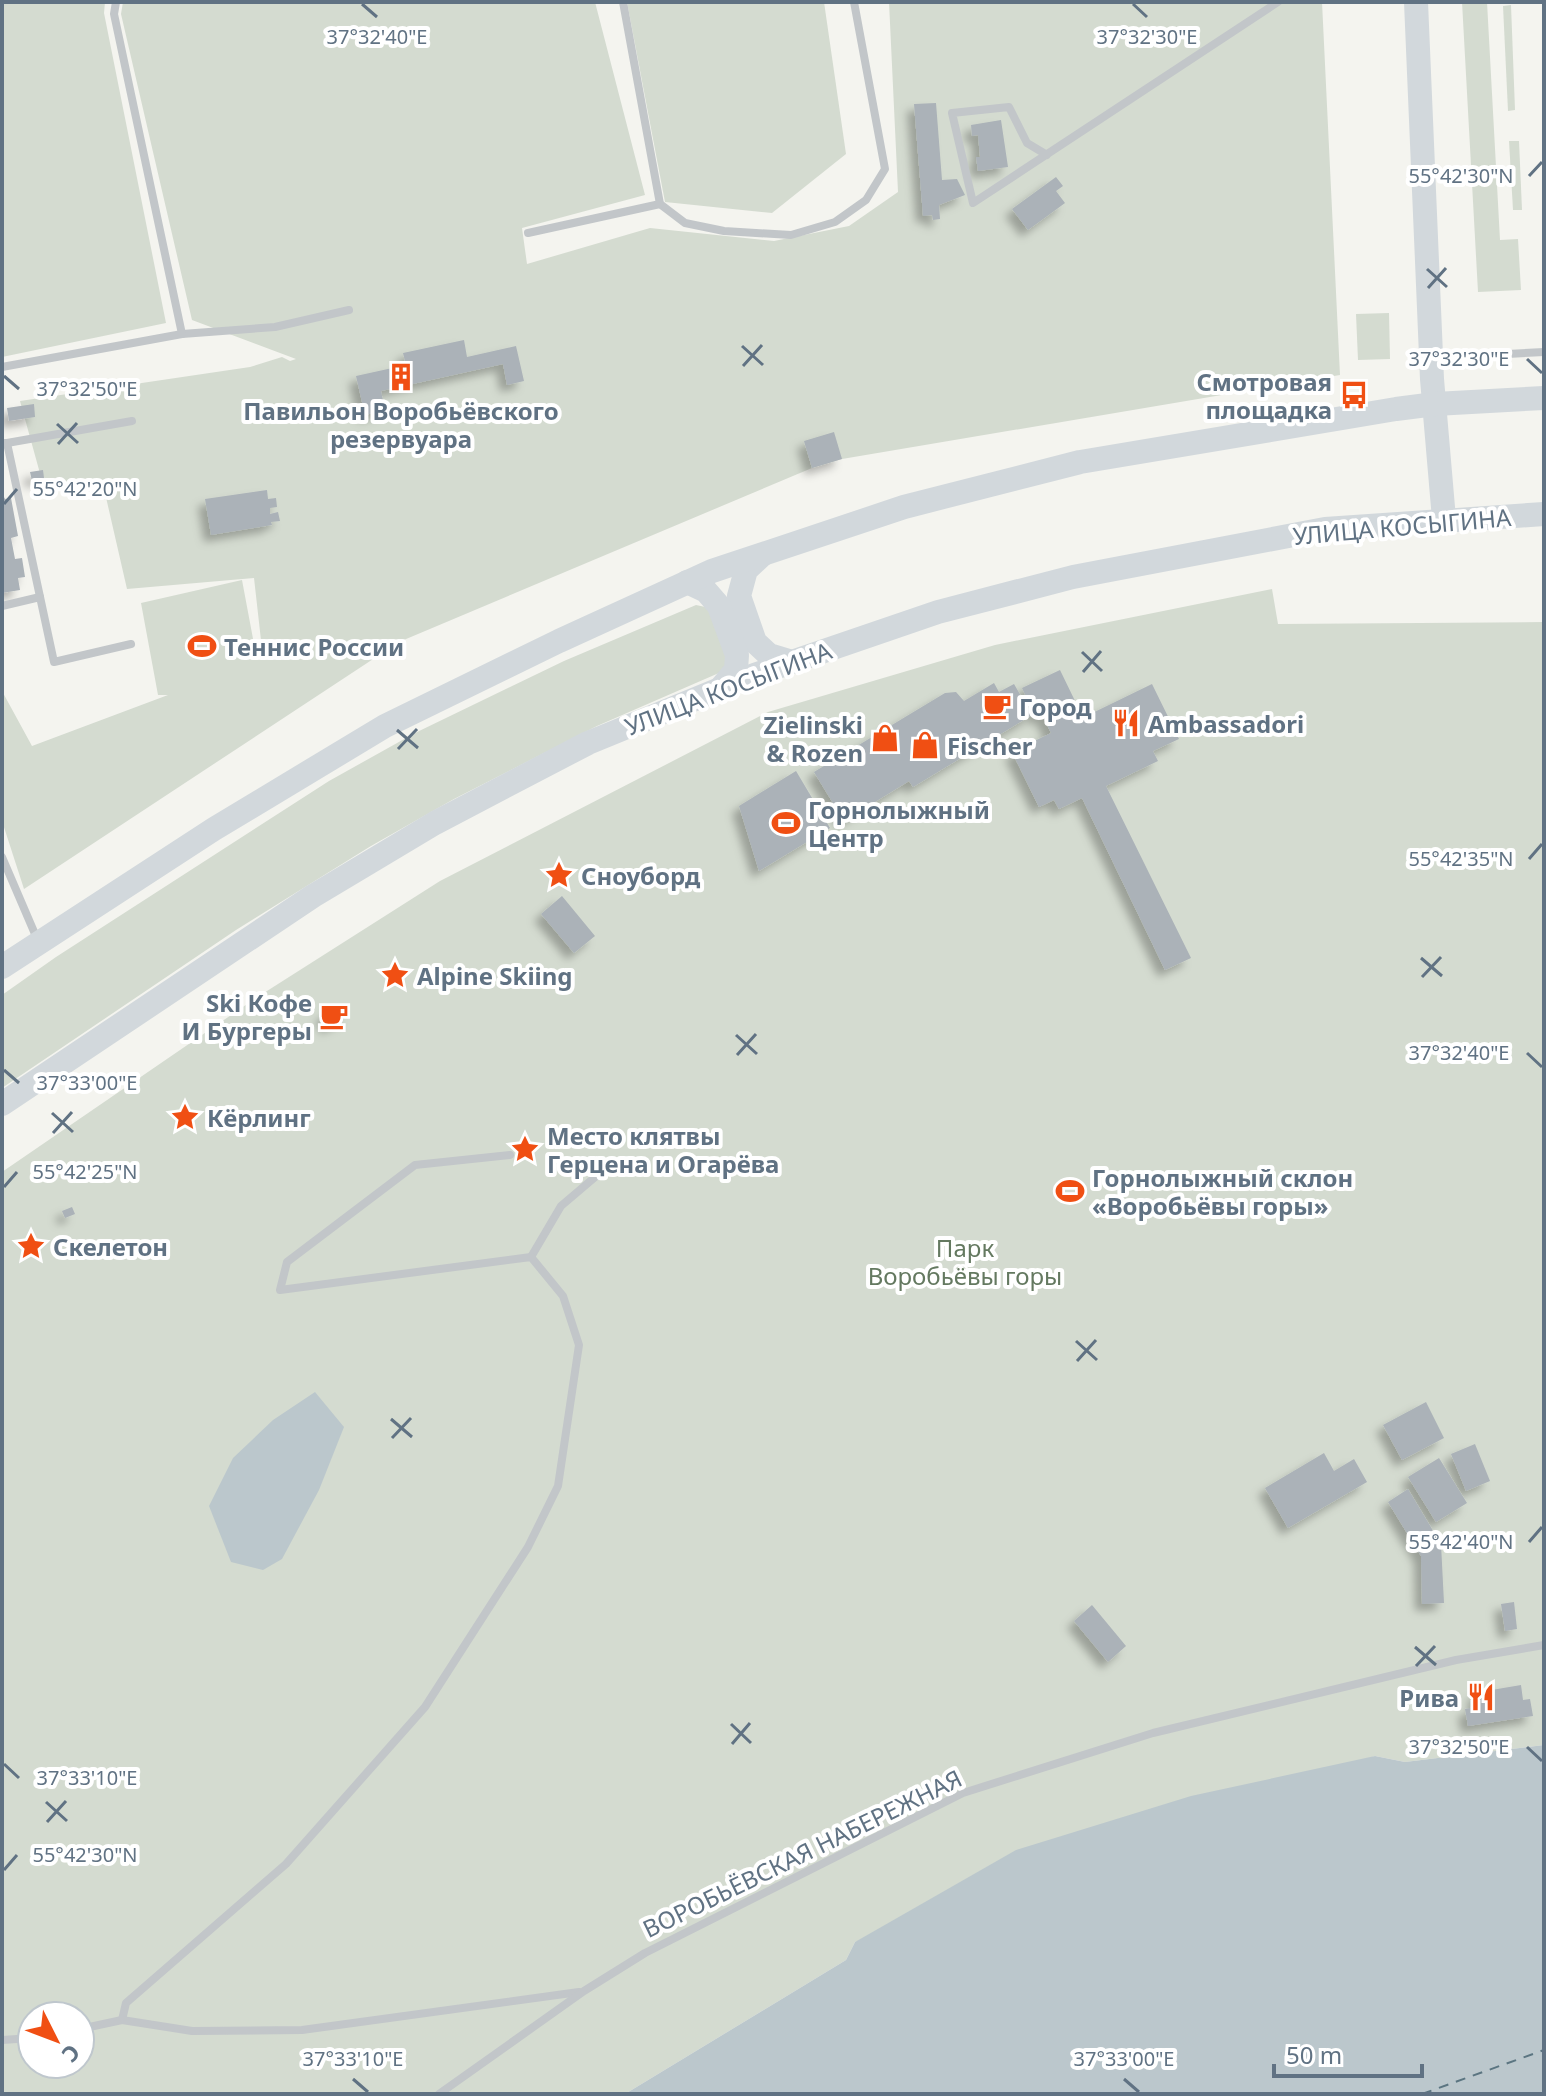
<svg xmlns="http://www.w3.org/2000/svg" width="1546" height="2096" font-family="'Noto Sans',sans-serif">
<style>
.green{fill:#d4dbd0;fill-rule:evenodd}
.water{fill:#bbc7cc}
.lines{fill:none;stroke-linecap:round;stroke-linejoin:round}
.ferry{stroke:#5b7581;stroke-width:2;stroke-dasharray:10 8;stroke-linecap:butt}
.building{fill:#abb2b8;filter:url(#shadow)}
.lane{stroke:#c2c6c9;stroke-width:8}
.secondary{stroke:#d2d8dc;stroke-width:24}
.ticks{fill:none;stroke:#607283;stroke-width:3}
.labels{text-anchor:middle;dominant-baseline:central;stroke-width:8;stroke-linejoin:round;paint-order:stroke}
.poi-label{font-size:24px;font-weight:bold;fill:#607283;stroke:#fff;text-anchor:start}
.street-label{font-size:24px;fill:#607283;stroke:#fff}
.park-label{font-size:24px;fill:#647960;stroke:#fff}
.ticks-label{font-size:20px;text-anchor:middle;fill:#607283;stroke:#fff;stroke-width:8;stroke-linejoin:round;paint-order:stroke}
</style>
<defs>
<filter id="shadow"><feDropShadow dx="-7" dy="7" stdDeviation="4" flood-color="#0004"/></filter>
</defs>
<rect width="100%" height="100%" fill="#f4f4ef"/>
<g class="green">
<polygon points="2,2 105,2 104,13 166,323 2,357"/>
<polygon points="123,2 595,2 645,195 522,228 527,264 650,228 774,241 849,226 898,192 889,2 1322,2 1340,375 842,459 812,468 399,642 24,889 2,821 2,691 32,746 168,695 158,695 141,603 242,580 257,660 263,658 254,578 127,589 105,493 41,477 20,401 250,367 282,357 290,361 296,359 192,320 121,14"/>
<polygon points="627,2 824,2 846,154 772,213 665,202"/>
<polygon points="1462,2 1487,2 1500,240 1518,239 1521,290 1478,292"/>
<polygon points="1511,5 1515,110 1508,111 1503,6"/>
<polygon points="1509,141 1519,141 1522,210 1513,210"/>
<polygon points="1389,313 1390,359 1358,360 1356,314"/>
<path d="M1272,589L1278,624L1544,622V1745L1405,1762L1375,1756L855,1942L846,1960L625,2094H2V1172L253,1000L440,881L768,712L995,645ZM32,2016H80V2064H32Z"/>
<polygon points="696,605 710,608 735,666 597,726 454,799 371,846 236,930 2,1088 2,995 56,957 329,781 415,733 564,661"/>
</g>
<g class="water">
<polygon points="315,1392 344,1427 319,1490 282,1559 263,1570 231,1562 209,1506 233,1458 273,1420"/>
<polygon points="1544,1745 1544,2094 625,2094 846,1960 855,1942 1016,1850 1191,1796 1375,1756 1405,1762"/>
</g>
<g class="lines">
<polyline class="ferry" points="1422,2094 1544,2050"/>
</g>
<g class="building">
<polygon points="936,103 942,180 957,179 965,195 939,205 940,219 933,220 932,215 923,216 914,104"/>
<polygon points="1001,120 1008,167 978,171 976,157 980,157 978,135 972,136 971,125"/>
<polygon points="1056,177 1063,186 1056,191 1065,203 1028,230 1012,209"/>
<polygon points="464,340 467,357 516,346 524,381 507,385 503,364 381,391 385,410 365,415 356,376 406,365 403,353"/>
<polygon points="34,404 35,417 9,421 7,408"/>
<polygon points="834,432 842,459 812,468 804,441"/>
<polygon points="43,470 44,478 32,481 30,472"/>
<polygon points="267,490 268,499 276,498 277,507 270,508 270,514 278,512 280,521 271,522 272,525 211,535 205,499"/>
<polygon points="2,493 5,499 11,498 18,536 11,538 15,559 22,558 25,577 18,578 20,590 2,593"/>
<polygon points="1060,670 1076,703 1067,707 1074,722 1152,684 1179,739 1153,751 1158,761 1106,786 1191,958 1165,970 1082,798 1059,809 1054,800 1039,807 1012,752 1051,733 1042,715 1036,718 1022,688"/>
<polygon points="994,683 999,692 1014,684 1032,715 913,787 909,781 844,821 814,772 945,693 956,692 964,701"/>
<polygon points="796,771 830,828 759,871 739,806"/>
<polygon points="562,896 595,936 574,953 541,914"/>
<polygon points="341,1005 347,1017 328,1027 322,1015"/>
<polygon points="72,1207 75,1214 65,1218 62,1211"/>
<polygon points="1426,1402 1444,1438 1402,1460 1383,1425"/>
<polygon points="1475,1444 1490,1481 1466,1491 1451,1454"/>
<polygon points="1324,1453 1334,1471 1354,1459 1367,1482 1288,1528 1265,1488"/>
<polygon points="1439,1458 1467,1503 1436,1522 1408,1477"/>
<polygon points="1408,1489 1441,1544 1444,1603 1422,1604 1421,1556 1388,1502"/>
<polygon points="1514,1602 1517,1629 1505,1631 1501,1604"/>
<polygon points="1092,1605 1126,1646 1108,1662 1074,1621"/>
<polygon points="1521,1685 1523,1700 1530,1699 1533,1716 1468,1726 1465,1709 1476,1707 1474,1693"/>
</g>
<g class="lines">
<g class="lane">
<polyline points="623,2 660,204 685,223 724,231 791,235 835,222 866,200 885,169 854,2"/>
<polyline points="1047,155 1027,143 1009,107 952,113 973,203 1278,2"/>
<polyline points="528,233 660,204"/>
<polyline points="182,334 275,327 349,310"/>
<polyline points="1433,358 1544,352"/>
<polyline points="2,367 182,334 114,14 116,2"/>
<polyline points="2,443 7,443 54,662 131,644"/>
<polyline points="7,443 132,421"/>
<polyline points="2,606 40,597"/>
<polyline points="2,857 38,941"/>
<polyline points="531,1257 561,1206 601,1172"/>
<polyline points="122,2020 126,2003 286,1864 425,1707 528,1547 558,1486 579,1345 563,1296 531,1257 280,1290 287,1262 415,1165 510,1155"/>
<polyline points="80,2029 122,2020 192,2031 302,2030 579,1992"/>
<polyline points="2,2040 32,2038"/>
<polyline points="439,2094 584,1991 645,1953 963,1793 1153,1733 1456,1660 1544,1645"/>
</g>
<g class="secondary">
<polyline points="1416,2 1432,379 1444,519"/>
<polyline points="762,555 746,570 739,596 755,642 769,655 792,662"/>
<polyline points="687,582 706,591 719,606 737,655 736,670 720,689"/>
<polyline points="2,967 214,829 385,726 559,641 712,571 904,507 1080,462 1396,409 1435,404 1544,398"/>
<polyline points="2,1104 313,896 435,823 588,743 754,675 938,612 1073,577 1325,529 1544,514"/>
</g>
</g>
<path class="ticks" d="M362,4L377,17M1133,4L1147,17M1529,176L1542,162M1427,269L1447,287M1428,288L1446,268M742,346L763,365M1527,359L1542,373M743,366L762,345M4,376L19,389M57,424L78,443M58,444L77,423M4,504L17,489M1082,652L1102,671M1083,672L1101,651M397,730L418,748M398,749L417,729M1529,859L1542,844M1421,958L1442,976M1422,977L1441,957M736,1035L757,1054M1527,1053L1542,1067M737,1055L756,1034M4,1070L19,1083M52,1113L73,1132M53,1133L72,1112M4,1187L17,1172M1076,1341L1097,1360M1077,1361L1096,1340M391,1419L412,1437M392,1438L411,1418M1529,1542L1542,1527M1415,1647L1436,1665M1416,1666L1435,1646M731,1724L751,1743M732,1744L750,1723M1527,1747L1542,1761M4,1764L19,1778M46,1802L67,1821M47,1822L66,1801M4,1870L17,1855M353,2079L368,2092M1124,2079L1139,2092"/>
<defs>
<symbol id="building-bare" viewBox="-9 -9 18 18"><path d="M-4-6H4V6H1V3H-1V6H-4ZM-2.5-4.3h1.7v1.8h-1.7ZM.8-4.3h1.7v1.8H.8ZM-2.5-1h1.7V.8h-1.7ZM.8-1h1.7V.8H.8Z" fill="#f04f13" stroke="#fff" stroke-width="2.5" paint-order="stroke"/></symbol>
<symbol id="bus-bare" viewBox="-9 -9 18 18"><path d="M-5-6H5V4H4V6H2V4H-2V6H-4V4H-5ZM-3.5-4V0h7V-4ZM-3.5 1.2v1.5H-2V1.2ZM2 1.2v1.5H3.5V1.2Z" fill="#f04f13" stroke="#fff" stroke-width="2.5" paint-order="stroke"/></symbol>
<symbol id="stadium-bare" viewBox="-9 -9 18 18"><path d="M0-5a6.5 5 0 1 0 0 10a6.5 5 0 1 0 0-10ZM-3.5-1.8h7v3.6h-7Z" fill="#f04f13" stroke="#fff" stroke-width="2.5" paint-order="stroke"/></symbol>
<symbol id="cafe-bare" viewBox="-9 -9 18 18"><path d="M-5.5-4.5H6V0H3Q3 3.5 0 3.5H-2.5Q-5.5 3.5-5.5 0ZM3-3.2v2h1.7v-2ZM-6 4.5H4V6H-6Z" fill="#f04f13" stroke="#fff" stroke-width="2.5" paint-order="stroke"/></symbol>
<symbol id="restaurant-bare" viewBox="-9 -9 18 18"><path d="M-5-6h1v4h1v-4h1v4h1v-4h1v5L-1.5 .5V6h-2V.5L-5-1ZM5-6V6H3V1.5H1.5Q1.5-4 5-6Z" fill="#f04f13" stroke="#fff" stroke-width="2.5" paint-order="stroke"/></symbol>
<symbol id="shop-bare" viewBox="-9 -9 18 18"><path d="M-5-2.5h2.3a2.7 3.5 0 0 1 5.4 0H5L5.5 6h-11ZM-1.5-2.5h3a1.5 2.3 0 0 0-3 0Z" fill="#f04f13" stroke="#fff" stroke-width="2.5" paint-order="stroke"/></symbol>
<symbol id="sight-bare" viewBox="-9 -9 18 18"><path d="M0-6L1.8-2.2L6-1.7L2.9 1.2L3.7 5.4L0 3.3L-3.7 5.4L-2.9 1.2L-6-1.7L-1.8-2.2Z" fill="#f04f13" stroke="#fff" stroke-width="2.5" paint-order="stroke"/></symbol>
</defs>
<g fill-rule="evenodd">
<use href="#building-bare" x="381" y="357" width="40" height="40"/>
<use href="#bus-bare" x="1334" y="375" width="40" height="40"/>
<use href="#stadium-bare" x="182" y="626" width="40" height="40"/>
<use href="#cafe-bare" x="977" y="686" width="40" height="40"/>
<use href="#restaurant-bare" x="1106" y="703" width="40" height="40"/>
<use href="#shop-bare" x="865" y="718" width="40" height="40"/>
<use href="#shop-bare" x="905" y="725" width="40" height="40"/>
<use href="#stadium-bare" x="766" y="803" width="40" height="40"/>
<use href="#sight-bare" x="539" y="855" width="40" height="40"/>
<use href="#sight-bare" x="375" y="955" width="40" height="40"/>
<use href="#cafe-bare" x="314" y="996" width="40" height="40"/>
<use href="#sight-bare" x="165" y="1097" width="40" height="40"/>
<use href="#sight-bare" x="505" y="1129" width="40" height="40"/>
<use href="#stadium-bare" x="1050" y="1171" width="40" height="40"/>
<use href="#sight-bare" x="11" y="1226" width="40" height="40"/>
<use href="#restaurant-bare" x="1461" y="1677" width="40" height="40"/>
</g>
<g class="labels">
<g class="poi-label">
<text x="1332" y="381" text-anchor="end">Смотровая<tspan x="1332" dy="28">площадка</tspan></text>
<text x="401" y="410" text-anchor="middle">Павильон Воробьёвского<tspan x="401" dy="28">резервуара</tspan></text>
<text x="224" y="646">Теннис России</text>
<text x="1019" y="706">Город</text>
<text x="1148" y="723">Ambassadori</text>
<text x="863" y="724" text-anchor="end">Zielinski<tspan x="863" dy="28">&amp; Rozen</tspan></text>
<text x="947" y="745">Fischer</text>
<text x="808" y="809">Горнолыжный<tspan x="808" dy="28">Центр</tspan></text>
<text x="581" y="875">Сноуборд</text>
<text x="417" y="975">Alpine Skiing</text>
<text x="312" y="1002" text-anchor="end">Ski Кофе<tspan x="312" dy="28">И Бургеры</tspan></text>
<text x="207" y="1117">Кёрлинг</text>
<text x="547" y="1135">Место клятвы<tspan x="547" dy="28">Герцена и Огарёва</tspan></text>
<text x="1092" y="1177">Горнолыжный склон<tspan x="1092" dy="28">«Воробьёвы горы»</tspan></text>
<text x="53" y="1246">Скелетон</text>
<text x="1459" y="1697" text-anchor="end">Рива</text>
</g>
<g class="street-label">
<text transform="translate(1402 526) rotate(-5)">УЛИЦА КОСЫГИНА</text>
<text transform="translate(728 688) rotate(-21)">УЛИЦА КОСЫГИНА</text>
<text transform="translate(802 1853) rotate(-26)">ВОРОБЬЁВСКАЯ НАБЕРЕЖНАЯ</text>
</g>
<g class="park-label">
<text x="965" y="1247">Парк<tspan x="965" dy="28">Воробьёвы горы</tspan></text>
</g>
</g>
<g class="ticks-label">
<text x="377" y="44">37°32'40"E</text>
<text x="1147" y="44">37°32'30"E</text>
<text x="1461" y="183">55°42'30"N</text>
<text x="1459" y="366">37°32'30"E</text>
<text x="87" y="396">37°32'50"E</text>
<text x="85" y="496">55°42'20"N</text>
<text x="1461" y="866">55°42'35"N</text>
<text x="1459" y="1060">37°32'40"E</text>
<text x="87" y="1090">37°33'00"E</text>
<text x="85" y="1179">55°42'25"N</text>
<text x="1461" y="1549">55°42'40"N</text>
<text x="1459" y="1754">37°32'50"E</text>
<text x="87" y="1785">37°33'10"E</text>
<text x="85" y="1862">55°42'30"N</text>
<text x="353" y="2066">37°33'10"E</text>
<text x="1124" y="2066">37°33'00"E</text>
</g>
<rect width="1546" height="2096" fill="none" stroke="#607283" stroke-width="8"/>
<g transform="translate(56 2040) rotate(132)"><circle r="38" fill="#ffffff" stroke="#bfc7cd" stroke-width="2"/>
<path d="M0-6L14 30L0 20L-14 30Z" fill="#f04f13"/>
<text y="-12" font-size="22" font-weight="bold" text-anchor="middle" fill="#607283">С</text>
</g>
<path d="M1274 2064v12h148v-12" fill="none" stroke="#607283" stroke-width="4"/>
<text x="1286" y="2064" font-size="24" fill="#607283" stroke="#ffffff" stroke-width="6" paint-order="stroke">50 m</text>
</svg>
